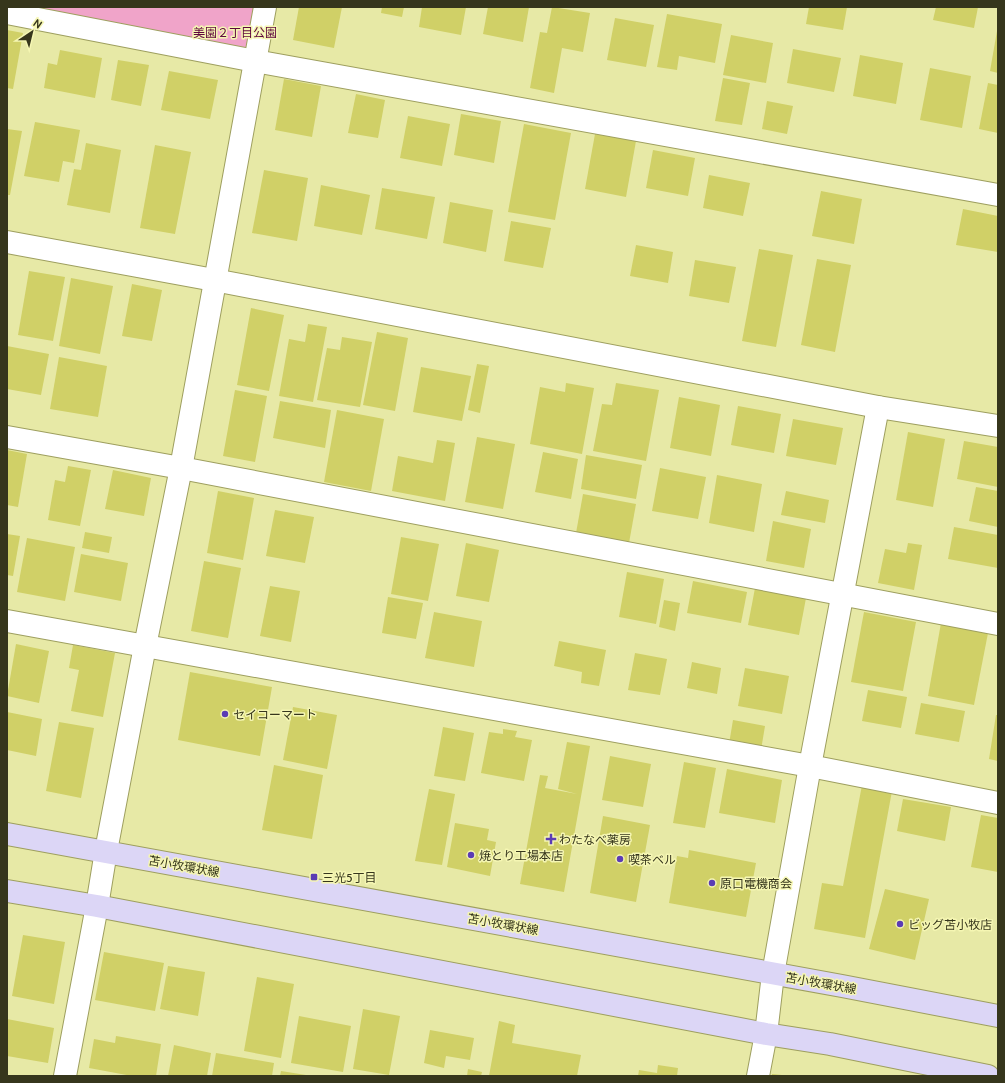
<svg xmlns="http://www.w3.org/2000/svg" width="1005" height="1083" font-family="Cabin,'Noto Sans JP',sans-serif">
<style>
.green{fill:#f0a4c9}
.building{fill:#d0d067}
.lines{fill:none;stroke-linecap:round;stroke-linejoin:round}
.street-casing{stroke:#9e9f5f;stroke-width:24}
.secondary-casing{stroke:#9e9f5f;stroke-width:24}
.street{stroke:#fff;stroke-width:22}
.secondary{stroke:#dcd6f6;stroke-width:22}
.poi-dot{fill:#5b3cb4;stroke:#f5f6b3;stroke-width:1.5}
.labels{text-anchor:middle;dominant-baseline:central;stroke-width:3;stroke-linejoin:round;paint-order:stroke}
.park-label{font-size:12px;fill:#5d063d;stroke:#f5f6b3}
.poi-label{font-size:12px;fill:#36361c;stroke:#f5f6b3;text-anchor:start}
.street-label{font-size:12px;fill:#36361c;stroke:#f5f6b3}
</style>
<rect width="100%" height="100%" fill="#e7e9a6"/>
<polygon class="green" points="7,7 265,7 255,61"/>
<g class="building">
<polygon points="299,7 342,7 334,48 293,40"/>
<polygon points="382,7 404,7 402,17 381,13"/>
<polygon points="422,7 466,7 461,35 419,27"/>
<polygon points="488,7 529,7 523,42 483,34"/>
<polygon points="552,7 590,13 583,52 562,48 554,93 530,88 540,32 547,33"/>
<polygon points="809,7 847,7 843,30 806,24"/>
<polygon points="936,7 978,7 974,28 933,20"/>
<polygon points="667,14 722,24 715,63 679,56 677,70 657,67"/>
<polygon points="615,18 654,25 646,67 607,60"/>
<polygon points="7,30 23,33 13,89 7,88"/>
<polygon points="997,31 998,31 998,73 990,71"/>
<polygon points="731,35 773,43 766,83 723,75"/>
<polygon points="793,49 841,58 834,92 787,83"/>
<polygon points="60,50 102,58 95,98 44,88 48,63 57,65"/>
<polygon points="860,55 903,63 896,104 853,96"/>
<polygon points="118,60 149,65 141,106 111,100"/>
<polygon points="930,68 971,76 962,128 920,120"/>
<polygon points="169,71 218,80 210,119 161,110"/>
<polygon points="723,78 750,83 742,125 715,121"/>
<polygon points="284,79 321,86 312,137 275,130"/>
<polygon points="988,83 998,85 998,133 979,129"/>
<polygon points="356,94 385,100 378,138 348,133"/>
<polygon points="767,101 793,106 787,134 762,129"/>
<polygon points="461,114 501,121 494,163 454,155"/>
<polygon points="408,116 450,124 442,166 400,158"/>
<polygon points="35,122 80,130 74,163 63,161 59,182 24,176"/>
<polygon points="524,124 571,133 555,220 508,212"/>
<polygon points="7,129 22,131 10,195 7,195"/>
<polygon points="595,134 636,141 626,197 585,189"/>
<polygon points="86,143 121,150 110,213 67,205 74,169 81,170"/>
<polygon points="155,145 191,152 175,234 140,228"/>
<polygon points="653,150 695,158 688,196 646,188"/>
<polygon points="264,170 308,178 297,241 252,233"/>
<polygon points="709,175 750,183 743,216 703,208"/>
<polygon points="321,185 370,195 362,235 314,226"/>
<polygon points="382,188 435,197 427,239 375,229"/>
<polygon points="821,191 862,199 854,244 812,236"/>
<polygon points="450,202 493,210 486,252 443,243"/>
<polygon points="963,209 998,216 998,252 956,245"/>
<polygon points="511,221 551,228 543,268 504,261"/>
<polygon points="636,245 673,252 668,283 630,276"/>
<polygon points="759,249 793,255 776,347 742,341"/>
<polygon points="817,259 851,265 835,352 801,345"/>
<polygon points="695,260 736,267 729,303 689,296"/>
<polygon points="29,271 65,277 53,341 18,335"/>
<polygon points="71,278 113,286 100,354 59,346"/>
<polygon points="132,284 162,290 152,341 122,336"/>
<polygon points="251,308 284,315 269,391 237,385"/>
<polygon points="308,324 327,327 313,402 279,396 289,339 305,342"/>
<polygon points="377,332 408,338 395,411 363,405"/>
<polygon points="342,337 372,342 360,407 317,400 327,348 340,350"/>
<polygon points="7,346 49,354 41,395 7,389"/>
<polygon points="59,357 107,366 98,417 50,409"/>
<polygon points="477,364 489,366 480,413 468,410"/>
<polygon points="421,367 471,376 462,421 413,412"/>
<polygon points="566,383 594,388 582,454 530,444 540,387 565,392"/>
<polygon points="616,383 659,390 646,461 593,451 602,404 612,405"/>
<polygon points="235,390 267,396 255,462 223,456"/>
<polygon points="679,397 720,405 711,456 670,448"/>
<polygon points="280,401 331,410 325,448 273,438"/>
<polygon points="738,406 781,414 774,453 731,445"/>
<polygon points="337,410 384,419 371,491 324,482"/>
<polygon points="793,419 843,428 836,465 786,456"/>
<polygon points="908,432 945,439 933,507 896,500"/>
<polygon points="477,437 515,444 503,509 465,502"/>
<polygon points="437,440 455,443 445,501 392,491 398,456 433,463"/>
<polygon points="964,441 998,447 998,487 957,479"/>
<polygon points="7,450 27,454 18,507 7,505"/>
<polygon points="543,452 578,459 571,499 535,492"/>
<polygon points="586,455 642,465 636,499 581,489"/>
<polygon points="68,466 91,470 80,526 48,520 55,480 65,482"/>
<polygon points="660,468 706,477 698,519 652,511"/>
<polygon points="113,470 151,478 144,516 105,509"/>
<polygon points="717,475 762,484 754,532 709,523"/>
<polygon points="976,487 998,491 998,527 969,521"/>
<polygon points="218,491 254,498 243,560 207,553"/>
<polygon points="786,491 829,500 825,523 781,515"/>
<polygon points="583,494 636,504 629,543 576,533"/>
<polygon points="275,510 314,517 305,563 266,556"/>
<polygon points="773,521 811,529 804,568 766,561"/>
<polygon points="954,527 998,535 998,568 948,559"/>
<polygon points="85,532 112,537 109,553 82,548"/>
<polygon points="7,534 20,536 13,576 7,575"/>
<polygon points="401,537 439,544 428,601 391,594"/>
<polygon points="27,538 75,547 65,601 17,592"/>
<polygon points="466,543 499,550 489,602 456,596"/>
<polygon points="908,543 922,545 914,590 878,583 885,549 906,553"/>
<polygon points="81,554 128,563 121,601 74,592"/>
<polygon points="204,561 241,568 228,638 191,631"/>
<polygon points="627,572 664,579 656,624 619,617"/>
<polygon points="693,581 747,592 741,623 687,613"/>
<polygon points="270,586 300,591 291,642 260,636"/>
<polygon points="755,588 806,598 799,635 748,625"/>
<polygon points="388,597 423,603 416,639 382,633"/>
<polygon points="664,600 680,603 675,631 659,627"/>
<polygon points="434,612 482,621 474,667 425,658"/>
<polygon points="864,612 916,622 903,691 851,682"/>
<polygon points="941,623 988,633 974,705 928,696"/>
<polygon points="559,641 606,650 599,686 581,683 582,672 554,666"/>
<polygon points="16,644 49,651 39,703 7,696"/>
<polygon points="73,645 115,653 103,717 71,711 79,670 69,668"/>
<polygon points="635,653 667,659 660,695 628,690"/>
<polygon points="692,662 721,668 717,694 687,688"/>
<polygon points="745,668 789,676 782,714 738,706"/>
<polygon points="190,672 272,687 260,756 178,740"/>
<polygon points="868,690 907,697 901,728 862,721"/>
<polygon points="921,703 965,711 959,742 915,734"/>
<polygon points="293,707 337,715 327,769 283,760"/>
<polygon points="7,712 42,719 36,756 7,750"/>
<polygon points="996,715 998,715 998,761 989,759"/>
<polygon points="733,720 765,726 761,750 729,744"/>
<polygon points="59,722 94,728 81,798 46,791"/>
<polygon points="443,727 474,733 465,781 434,776"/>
<polygon points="503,729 517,731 515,737 532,740 524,781 481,773 489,732 503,734"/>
<polygon points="567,742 590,746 564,892 520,884 540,775 548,776 545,788 577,794 558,789"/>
<polygon points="610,756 651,764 643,807 602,800"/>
<polygon points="684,762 716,768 705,828 673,823"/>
<polygon points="274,765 323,775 312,839 262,830"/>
<polygon points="727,769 782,780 775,823 719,813"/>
<polygon points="862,785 892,791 865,938 814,929 822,883 843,886"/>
<polygon points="429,789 455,794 442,865 415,861"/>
<polygon points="903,799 951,807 945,841 897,831"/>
<polygon points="981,815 998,818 998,872 971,867"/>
<polygon points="603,816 650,825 636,902 590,893"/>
<polygon points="455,823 489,829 487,840 496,842 490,876 447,867"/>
<polygon points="689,850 756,863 746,917 669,903 677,856 688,858"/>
<polygon points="885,889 929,899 915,960 869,949"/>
<polygon points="23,935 65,942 54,1004 12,996"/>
<polygon points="104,952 164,963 155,1011 95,1000"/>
<polygon points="168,966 205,972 198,1016 160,1009"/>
<polygon points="257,977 294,984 281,1058 244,1051"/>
<polygon points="363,1009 400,1016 389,1075 353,1069"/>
<polygon points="299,1016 351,1026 343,1072 291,1063"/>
<polygon points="7,1019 54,1028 48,1063 7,1056"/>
<polygon points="499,1021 515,1025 512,1043 581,1055 577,1076 489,1076"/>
<polygon points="430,1030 474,1038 470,1060 446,1056 444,1068 424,1063"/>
<polygon points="116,1036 161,1044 156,1076 132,1076 89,1068 94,1039 115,1043"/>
<polygon points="174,1045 211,1053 207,1076 168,1076"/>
<polygon points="216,1053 274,1063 272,1076 212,1076"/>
<polygon points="658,1065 678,1068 677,1076 638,1076 639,1070 657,1073"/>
<polygon points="468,1069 482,1072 481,1076 467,1076"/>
<polygon points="281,1071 306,1075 306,1076 280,1076"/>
<polygon points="772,1074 782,1075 781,1076 772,1076"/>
</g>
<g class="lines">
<defs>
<g id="street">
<polyline points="7,13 255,61 998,195"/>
<polyline points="7,242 214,280 878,407 998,426"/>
<polyline points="7,437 181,468 998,624"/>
<polyline points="7,621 810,766 998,803"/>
<polyline points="65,1076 97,906 106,851 145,646 181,468 265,7"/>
<polyline points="758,1076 766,1034 773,974 810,766 878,407"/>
</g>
<g id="secondary">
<polyline points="7,834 842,986 998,1016"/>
<polyline points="7,891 97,906 766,1034 830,1044 988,1076"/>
</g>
</defs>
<use href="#street" class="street-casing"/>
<use href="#secondary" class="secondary-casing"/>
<use href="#street" class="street"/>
<use href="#secondary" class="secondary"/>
</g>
<g class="poi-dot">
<circle cx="225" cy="714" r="4"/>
<path d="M549 833h4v4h4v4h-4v4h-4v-4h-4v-4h4z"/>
<circle cx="471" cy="855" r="4"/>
<circle cx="620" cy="859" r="4"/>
<rect x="310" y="873" width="8" height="8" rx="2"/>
<circle cx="712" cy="883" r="4"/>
<circle cx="900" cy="924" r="4"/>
</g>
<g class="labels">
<g class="park-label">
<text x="235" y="32">美園２丁目公園</text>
</g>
<g class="poi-label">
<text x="233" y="714">セイコーマート</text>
<text x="559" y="839">わたなべ薬房</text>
<text x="479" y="855">焼とり工場本店</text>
<text x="628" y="859">喫茶ベル</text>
<text x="322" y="877">三光5丁目</text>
<text x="720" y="883">原口電機商会</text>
<text x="908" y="924">ビッグ苫小牧店</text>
</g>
<g class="street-label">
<text transform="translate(184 866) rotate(10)">苫小牧環状線</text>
<text transform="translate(503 924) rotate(10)">苫小牧環状線</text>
<text transform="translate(821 983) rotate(10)">苫小牧環状線</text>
</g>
</g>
<rect width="1005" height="1083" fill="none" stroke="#36361c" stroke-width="16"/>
<g transform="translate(32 32) rotate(35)" stroke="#f5f6b3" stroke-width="3" paint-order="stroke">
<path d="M0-3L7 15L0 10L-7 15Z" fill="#36361c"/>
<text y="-6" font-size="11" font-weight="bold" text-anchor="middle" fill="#36361c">N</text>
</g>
</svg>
